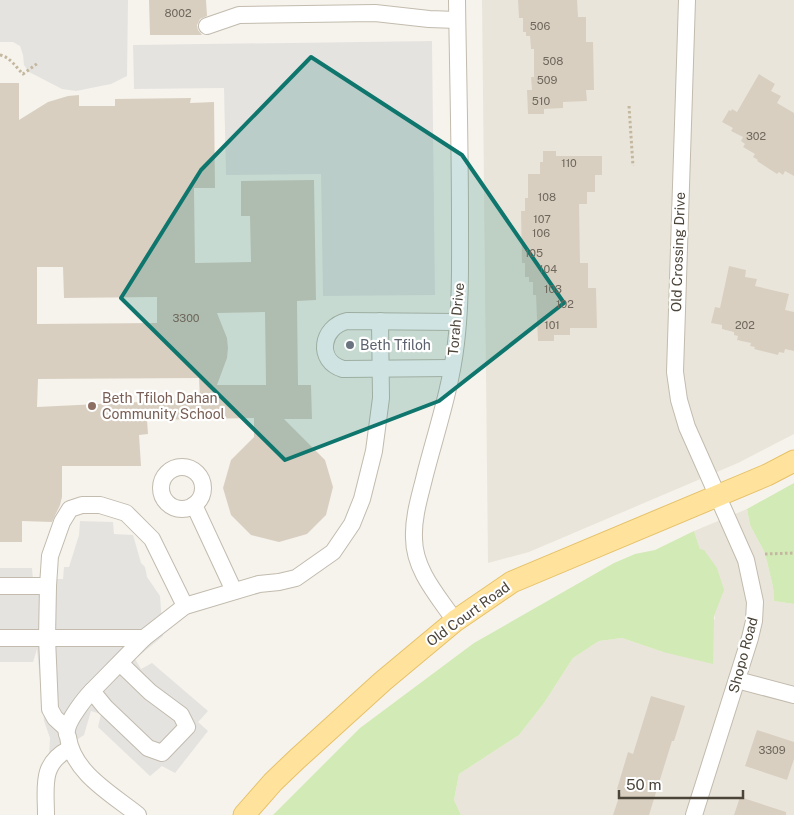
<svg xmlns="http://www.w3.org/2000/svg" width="794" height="815" font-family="'Public Sans',sans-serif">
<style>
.residential{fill:#eae5da}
.green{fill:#d2eab5}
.parking{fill:#e5e3e0}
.building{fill:#d8cfc1;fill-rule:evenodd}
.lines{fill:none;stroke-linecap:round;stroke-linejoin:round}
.minor-casing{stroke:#c2bbae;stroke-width:18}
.major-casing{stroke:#e6c16a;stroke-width:23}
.path{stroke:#c4b79f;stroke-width:3;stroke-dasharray:2.5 2.5;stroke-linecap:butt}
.minor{stroke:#fff;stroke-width:16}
.major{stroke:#ffe39c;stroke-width:21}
.marked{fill:#0f766e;fill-opacity:0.2;stroke:#0f766e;stroke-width:4;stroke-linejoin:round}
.worship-dot{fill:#6b7280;stroke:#fff;stroke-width:2}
.education-dot{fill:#8d6e63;stroke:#fff;stroke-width:2}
.labels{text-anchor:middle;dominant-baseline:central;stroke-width:4.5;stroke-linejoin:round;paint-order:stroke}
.number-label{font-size:11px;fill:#6e675b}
.street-label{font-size:14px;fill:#4b4439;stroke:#fff}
.worship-label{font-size:14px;fill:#5b616d;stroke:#fff;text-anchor:start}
.education-label{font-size:14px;fill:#785e54;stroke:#fff;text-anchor:start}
</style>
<rect width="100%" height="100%" fill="#f6f3ec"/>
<g class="residential">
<polygon points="482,0 794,0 794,434 738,463 529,552 488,563"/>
<polygon points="747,509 750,525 765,553 773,587 774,601 794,604 794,815 461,815 454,800 459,774 519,735 544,703 573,658 599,641 622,638 663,652 715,619 702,555 694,531"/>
</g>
<g class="green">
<polygon points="794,483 794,604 774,601 773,587 765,553 750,525 747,509"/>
<polygon points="694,531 700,549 704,550 717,568 724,590 714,616 713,664 663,652 622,638 599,641 573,658 544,703 519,735 459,774 454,800 461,815 273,815 360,728 474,643 614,563 635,554 655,550"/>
</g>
<g class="parking">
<polygon points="0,0 128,0 127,76 111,84 76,91 62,89 29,72 24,65 23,55 20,46 13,42 0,42"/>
<polygon points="432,41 435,295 323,296 321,174 226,175 224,88 134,89 133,45"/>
<polygon points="80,521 113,522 114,534 133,535 141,563 145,567 147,577 160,596 163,636 135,659 141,669 152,663 208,711 198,722 208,731 175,773 162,766 150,776 98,727 101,714 91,711 84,735 49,758 50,738 44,721 37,649 33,662 0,662 0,568 32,568 33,579 63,579 64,567 69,567 79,535"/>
</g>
<g class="building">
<polygon points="149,0 206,0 207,16 200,19 197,25 198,30 202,35 150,35"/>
<polygon points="518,0 577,0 578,17 586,17 586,42 593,42 594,90 586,90 587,101 563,102 563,108 544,109 544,114 528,114 527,90 532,90 531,77 534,77 534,49 531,49 530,36 526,36 526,32 523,32 523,18 519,18"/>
<polygon points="759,74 775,84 771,91 781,96 777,103 794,113 794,176 785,171 783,175 779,172 777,174 757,161 758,160 753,157 755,154 743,147 745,144 741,141 743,137 731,131 733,128 722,122 729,110 731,111 732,109 737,112"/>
<path d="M0,83H19V120L48,102L68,96L79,95V106H115V99L191,98L190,103L214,102L215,188H194L195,263L251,262L250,216H241V181L314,180L316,300L297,301L298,385H311L312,419H284L325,460L333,487L326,515L307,534L279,542L251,535L231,515L223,488L231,460L254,437V418L147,420L148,434L139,435L141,466H62V497L60,505L52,522L22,521V542H0ZM37,267H63L64,298L157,297V323L37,324ZM265,312L266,385H217L227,358L228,348L227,338L217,313ZM199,378L200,399L37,407L38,379Z"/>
<polygon points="543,151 556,151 556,156 602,156 602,175 595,175 595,192 587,192 587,204 579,204 580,263 588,263 588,288 596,288 597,328 570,328 570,335 554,335 554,341 538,341 536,295 533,295 533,282 529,282 529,277 525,277 525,263 522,263 521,211 525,211 525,198 528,198 528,174 540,174 540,162 543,162"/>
<polygon points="729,266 746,270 745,277 757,279 755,286 789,294 785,310 794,312 794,351 785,349 784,353 779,352 778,355 754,349 755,347 750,346 751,343 737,340 738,336 734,335 734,332 722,329 722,325 711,323 715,307 720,308"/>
<polygon points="651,696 685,706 674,741 672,741 649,815 613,815 621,791 617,789 628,752 633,754"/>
<polygon points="757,730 794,742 794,759 787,780 745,766"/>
<polygon points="740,797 786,812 786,815 734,815"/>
</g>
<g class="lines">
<defs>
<g id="minor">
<polyline points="687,0 675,372 679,400 687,427 746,560 755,602 754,621 750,638 694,815"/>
<polyline points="207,26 239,15 375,13 429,19 457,20"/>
<path d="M452,368L343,369C316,361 321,327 347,321L458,322"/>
<circle cx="182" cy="488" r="21"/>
<polyline points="194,505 234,591"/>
<polyline points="0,586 48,586"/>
<path d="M455,621C438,596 414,570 414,538C413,517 420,496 425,475C436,432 451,388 456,343C461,302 460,260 460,219C460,146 458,73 457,0"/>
<polyline points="0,638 144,638"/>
<polyline points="737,680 794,695"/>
<polyline points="92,691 105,707 148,748 162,753 187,727 181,715 150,692 120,663"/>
<polyline points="67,729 55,718 50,709 47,638 48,586 50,556 62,522 70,509 82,505 100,505 126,513 152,539 185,606"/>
<path d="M46,815C46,787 40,764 69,749"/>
<path d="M138,815C112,794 73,773 68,737C67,735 66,732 67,730C68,720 85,698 92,691L144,638L185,606L259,584L279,582L296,578L333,552L352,524L362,499L374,451L381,398L380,321"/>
</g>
<polyline id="major" points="244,815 273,782 297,759 383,681 455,621 512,582 767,475 794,461"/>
</defs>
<use href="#minor" class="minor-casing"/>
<use href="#major" class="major-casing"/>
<g class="path">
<path d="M0,55C10,57 16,67 23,74L38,63"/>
<polyline points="629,106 633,166"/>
<polyline points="765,554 794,553"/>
</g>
<use href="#minor" class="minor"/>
<use href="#major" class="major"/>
</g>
<path class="marked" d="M311,57L462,155L564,303L439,401L285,460L121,298L201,170Z"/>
<circle class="worship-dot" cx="350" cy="345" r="5"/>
<circle class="education-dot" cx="92" cy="406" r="5"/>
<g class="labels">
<g class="number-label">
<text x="178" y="13">8002</text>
<text x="540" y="26">506</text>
<text x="553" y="61">508</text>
<text x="547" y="80">509</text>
<text x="541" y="101">510</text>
<text x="756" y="136">302</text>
<text x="569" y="163">110</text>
<text x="547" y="197">108</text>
<text x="542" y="219">107</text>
<text x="541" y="233">106</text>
<text x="534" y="253">105</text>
<text x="548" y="269">104</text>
<text x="553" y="289">103</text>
<text x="565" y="304">102</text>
<text x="186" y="318">3300</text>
<text x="552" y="325">101</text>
<text x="745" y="325">202</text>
<text x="772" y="750">3309</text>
</g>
<g class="street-label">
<text transform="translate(678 252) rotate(-88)">Old Crossing Drive</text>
<text transform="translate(456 319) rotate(-85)">Torah Drive</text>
<text transform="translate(468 614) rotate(-36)">Old Court Road</text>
<text transform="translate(743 655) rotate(-75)">Shopo Road</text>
</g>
<g class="worship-label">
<text x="360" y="345">Beth Tfiloh</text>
</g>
<g class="education-label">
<text x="102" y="398">Beth Tfiloh Dahan<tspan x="102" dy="16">Community School</tspan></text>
</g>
</g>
<path d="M619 790v8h124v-8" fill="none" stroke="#4b4439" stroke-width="2.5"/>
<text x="626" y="790" font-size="15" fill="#4b4439" stroke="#ffffff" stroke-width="4" paint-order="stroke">50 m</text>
</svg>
